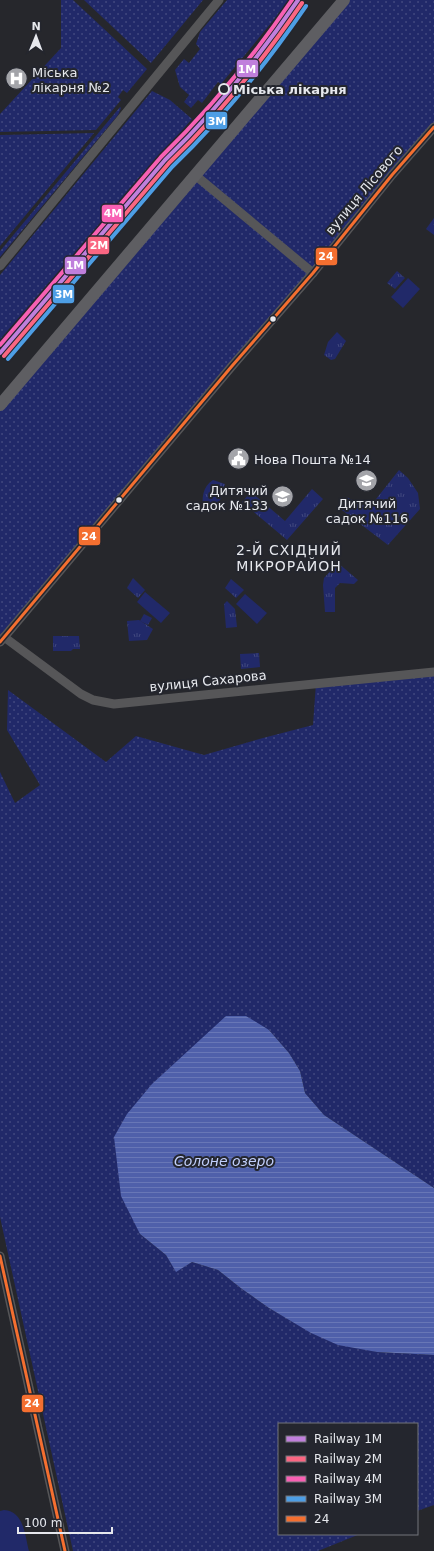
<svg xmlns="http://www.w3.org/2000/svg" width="434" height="1551" font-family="'DejaVu Sans',sans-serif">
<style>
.grass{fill:url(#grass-dots)}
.park{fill:url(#park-tufts)}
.pitch{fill:#212969}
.water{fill:url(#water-rules)}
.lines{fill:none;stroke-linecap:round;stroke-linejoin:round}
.minor{stroke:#565658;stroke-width:9}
.major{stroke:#5e5e62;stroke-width:12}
.bus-1-casing{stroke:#24262e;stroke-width:6}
.bus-1{stroke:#f46f30;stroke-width:3}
.rail-1-casing{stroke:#24262e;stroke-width:7}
.rail-2-casing{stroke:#24262e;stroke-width:7}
.rail-3-casing{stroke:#24262e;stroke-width:7}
.rail-4-casing{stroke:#24262e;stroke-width:7}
.rail-1{stroke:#c07fdc;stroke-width:4}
.rail-2{stroke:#fa6682;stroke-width:4}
.rail-3{stroke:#f860b3;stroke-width:4}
.rail-4{stroke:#4d9ee5;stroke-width:4}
.stop-dot{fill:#24262e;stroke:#e6e8ed;stroke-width:2}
.bus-dot{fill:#e6e8ed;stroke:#24262e;stroke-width:1.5}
.labels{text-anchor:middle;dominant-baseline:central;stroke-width:4;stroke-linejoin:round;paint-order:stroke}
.poi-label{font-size:13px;fill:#e6e8ed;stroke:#24262e;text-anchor:start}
.stop-label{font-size:13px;font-weight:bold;fill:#e6e8ed;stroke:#24262e;text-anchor:start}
.street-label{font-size:13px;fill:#e6e8ed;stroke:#24262e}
.neighbourhood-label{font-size:14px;letter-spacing:1px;fill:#e6e8ed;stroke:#24262e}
.water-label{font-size:14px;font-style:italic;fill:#c2d0fd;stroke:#24262e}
.line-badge{stroke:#24262e;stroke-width:1.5}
.badge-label{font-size:11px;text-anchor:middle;font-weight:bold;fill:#fff}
</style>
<defs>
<pattern id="grass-dots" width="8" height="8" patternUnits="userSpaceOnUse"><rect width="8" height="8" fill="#212969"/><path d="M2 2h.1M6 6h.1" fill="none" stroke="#41487f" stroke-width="1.8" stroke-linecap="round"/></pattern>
<pattern id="park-tufts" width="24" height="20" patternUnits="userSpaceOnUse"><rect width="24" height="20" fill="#212969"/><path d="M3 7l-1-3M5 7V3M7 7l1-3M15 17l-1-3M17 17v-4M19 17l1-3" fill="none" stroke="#41487f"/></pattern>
<pattern id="water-rules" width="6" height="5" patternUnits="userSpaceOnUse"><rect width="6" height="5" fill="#4f60aa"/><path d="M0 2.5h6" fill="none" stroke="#6877b6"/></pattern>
</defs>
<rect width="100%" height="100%" fill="#26272c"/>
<g class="grass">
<polygon points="61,0 73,0 147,69 127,93 123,90 118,97 121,100 96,130 0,132 0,114 61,48"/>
<polygon points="84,0 203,0 151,63"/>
<polygon points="227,0 290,0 221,84 218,82 202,103 198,100 191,108 184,102 189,95 180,87 175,70 184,59 189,63 200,49 196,44 200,32"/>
<polygon points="344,0 434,0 434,127 0,642 0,405"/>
<polygon points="152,91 170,100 192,119 0,342 0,275"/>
<polygon points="120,107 121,108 118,115 0,257 0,251"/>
<polygon points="94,133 0,246 0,135"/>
<polygon points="434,672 434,1188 324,1115 305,1093 300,1071 289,1053 269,1030 140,1234 166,1255 176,1271 192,1262 218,1270 242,1289 269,1308 316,1335 377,1352 434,1355 434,1505 417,1511 417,1424 279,1424 279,1534 360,1534 318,1551 73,1551 0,1217 0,772 15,803 40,785 7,730 8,690 106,762 136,736 204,755 263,738 313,725 316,683"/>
</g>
<g class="park">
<polygon points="434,218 434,235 426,229"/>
<polygon points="397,271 405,278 395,289 387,283"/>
<polygon points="337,332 346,341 335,359 331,360 324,355 328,342"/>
<polygon points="399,470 408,478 418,493 420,509 388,545 338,507 346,497 369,508"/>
<path d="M213,480L225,484C220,498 221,510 203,510C202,498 202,487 213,480Z"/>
<polygon points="312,489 323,499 287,540 242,502 251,492 285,521"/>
<polygon points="338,563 358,580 354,584 340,583 335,588 335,612 325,612 323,585 324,578"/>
<polygon points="133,578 145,590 138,598 127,588"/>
<polygon points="231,579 244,590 236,598 225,588"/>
<polygon points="227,601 235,609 237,627 226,628 224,604"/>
<polygon points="144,614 152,618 148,625 140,621"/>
<polygon points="139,620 153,629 147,640 129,641 127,621"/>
<polygon points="53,636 79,636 80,649 73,649 71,651 53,651"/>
<polygon points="259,653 260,667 241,669 240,654"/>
</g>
<g class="pitch">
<polygon points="408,278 420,289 403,308 391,297"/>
<polygon points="145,592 170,613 161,623 137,602"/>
<polygon points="245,594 267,613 257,624 236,604"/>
<path d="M4,1510C24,1511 25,1536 29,1551H0V1511Z"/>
</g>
<polygon class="water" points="226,1016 246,1016 269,1030 289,1053 300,1071 305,1093 324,1115 434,1188 434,1355 377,1352 338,1345 311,1333 269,1308 242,1289 218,1270 192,1262 176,1272 166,1255 140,1234 121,1196 114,1137 127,1114 152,1084"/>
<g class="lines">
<g class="minor">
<polyline points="195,175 313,273"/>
<polyline points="0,266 219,0"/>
<polyline points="4,637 81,694 93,700 114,704 434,672"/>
<polyline points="0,642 232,366 313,273 392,175 434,127"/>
<polyline points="0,1256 65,1551"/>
</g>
<polyline class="major" points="0,405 344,0"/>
<defs>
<g id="bus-1">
<polyline points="0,642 232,366 313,273 392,175 434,127"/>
<polyline points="0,1256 65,1551"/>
</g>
</defs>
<use href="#bus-1" class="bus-1-casing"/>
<use href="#bus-1" class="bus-1"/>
<defs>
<path id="rail-1" d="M0,353L165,160C215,112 259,57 298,0"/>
<path id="rail-2" d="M4,356L169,163C219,115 263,60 302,3"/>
<path id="rail-3" d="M0,345L161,157C210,109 254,56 292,0"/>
<path id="rail-4" d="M8,359L172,167C223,118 267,63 306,6"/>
</defs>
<use href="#rail-1" class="rail-1-casing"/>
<use href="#rail-2" class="rail-2-casing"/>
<use href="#rail-3" class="rail-3-casing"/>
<use href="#rail-4" class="rail-4-casing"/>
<use href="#rail-1" class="rail-1"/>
<use href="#rail-2" class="rail-2"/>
<use href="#rail-3" class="rail-3"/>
<use href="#rail-4" class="rail-4"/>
</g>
<defs>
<symbol id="hospital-disc" viewBox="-11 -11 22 22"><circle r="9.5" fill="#a3a4a9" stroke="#24262e"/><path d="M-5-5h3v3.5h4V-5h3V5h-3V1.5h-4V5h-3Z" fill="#fff"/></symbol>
<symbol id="civic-disc" viewBox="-11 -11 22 22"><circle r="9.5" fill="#a3a4a9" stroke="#24262e"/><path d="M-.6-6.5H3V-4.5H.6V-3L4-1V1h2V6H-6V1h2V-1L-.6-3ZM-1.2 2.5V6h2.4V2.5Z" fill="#fff"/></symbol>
<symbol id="school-disc" viewBox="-11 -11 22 22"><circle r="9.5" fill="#a3a4a9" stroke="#24262e"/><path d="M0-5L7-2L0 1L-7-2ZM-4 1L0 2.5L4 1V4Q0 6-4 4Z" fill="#fff"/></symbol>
</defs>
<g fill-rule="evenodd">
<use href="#hospital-disc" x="4" y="66" width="25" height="25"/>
<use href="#civic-disc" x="226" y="446" width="25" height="25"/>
<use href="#school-disc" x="354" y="468" width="25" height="25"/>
<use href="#school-disc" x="270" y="484" width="25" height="25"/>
</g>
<circle class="stop-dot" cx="224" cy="89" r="5"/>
<g class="bus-dot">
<circle cx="273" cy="319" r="3.5"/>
<circle cx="119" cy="500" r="3.5"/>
</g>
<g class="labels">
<g class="poi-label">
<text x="32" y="72">Міська<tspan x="32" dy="15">лікарня №2</tspan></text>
<text x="254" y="459">Нова Пошта №14</text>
<text x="268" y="490" text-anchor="end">Дитячий<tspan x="268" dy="15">садок №133</tspan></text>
<text x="367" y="503" text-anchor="middle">Дитячий<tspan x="367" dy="15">садок №116</tspan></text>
</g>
<g class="stop-label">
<text x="233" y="89">Міська лікарня</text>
</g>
<g class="street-label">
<text transform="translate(364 190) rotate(-50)">вулиця Лісового</text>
<text transform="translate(208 681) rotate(-6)">вулиця Сахарова</text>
</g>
<g class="neighbourhood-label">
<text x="289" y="550">2-Й СХІДНИЙ<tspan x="289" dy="16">МІКРОРАЙОН</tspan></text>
</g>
<g class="water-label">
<text x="224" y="1161">Солоне озеро</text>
</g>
</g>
<g class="line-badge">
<rect x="236" y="59" width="23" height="19" rx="4" fill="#c07fdc"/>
<rect x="205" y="111" width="23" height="19" rx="4" fill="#4d9ee5"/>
<rect x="101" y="204" width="23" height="19" rx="4" fill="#f860b3"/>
<rect x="87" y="236" width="23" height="19" rx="4" fill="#fa6682"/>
<rect x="315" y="247" width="23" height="19" rx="4" fill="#f46f30"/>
<rect x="64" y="256" width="23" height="19" rx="4" fill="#c07fdc"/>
<rect x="52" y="284" width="23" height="20" rx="4" fill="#4d9ee5"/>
<rect x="78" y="526" width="23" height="20" rx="4" fill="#f46f30"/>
<rect x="21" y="1394" width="23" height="19" rx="4" fill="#f46f30"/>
</g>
<g class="badge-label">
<text x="247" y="73">1М</text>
<text x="217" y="125">3М</text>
<text x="113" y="217">4М</text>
<text x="99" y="249">2М</text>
<text x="326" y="260">24</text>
<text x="75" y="269">1М</text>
<text x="64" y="298">3М</text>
<text x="89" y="540">24</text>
<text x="32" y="1407">24</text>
</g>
<rect x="278" y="1423" width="140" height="112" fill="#24262e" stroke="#72747a"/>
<rect x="286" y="1436" width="20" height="6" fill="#c07fdc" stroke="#72747a"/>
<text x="314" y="1443" font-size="12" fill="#e6e8ed">Railway 1М</text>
<rect x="286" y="1456" width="20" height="6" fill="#fa6682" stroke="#72747a"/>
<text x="314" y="1463" font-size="12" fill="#e6e8ed">Railway 2М</text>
<rect x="286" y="1476" width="20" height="6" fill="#f860b3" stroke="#72747a"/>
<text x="314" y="1483" font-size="12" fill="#e6e8ed">Railway 4М</text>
<rect x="286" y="1496" width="20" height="6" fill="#4d9ee5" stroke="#72747a"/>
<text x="314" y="1503" font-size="12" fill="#e6e8ed">Railway 3М</text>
<rect x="286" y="1516" width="20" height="6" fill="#f46f30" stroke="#72747a"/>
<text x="314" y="1523" font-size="12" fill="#e6e8ed">24</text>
<g transform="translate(36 36) rotate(1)" stroke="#24262e" stroke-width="3" paint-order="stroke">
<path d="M0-3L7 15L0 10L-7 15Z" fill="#e6e8ed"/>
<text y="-6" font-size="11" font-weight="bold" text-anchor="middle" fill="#e6e8ed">N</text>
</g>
<path d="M18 1527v6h94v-6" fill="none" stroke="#e6e8ed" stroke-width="2"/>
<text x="24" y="1527" font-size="12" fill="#e6e8ed" stroke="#24262e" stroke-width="3" paint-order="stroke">100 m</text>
</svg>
